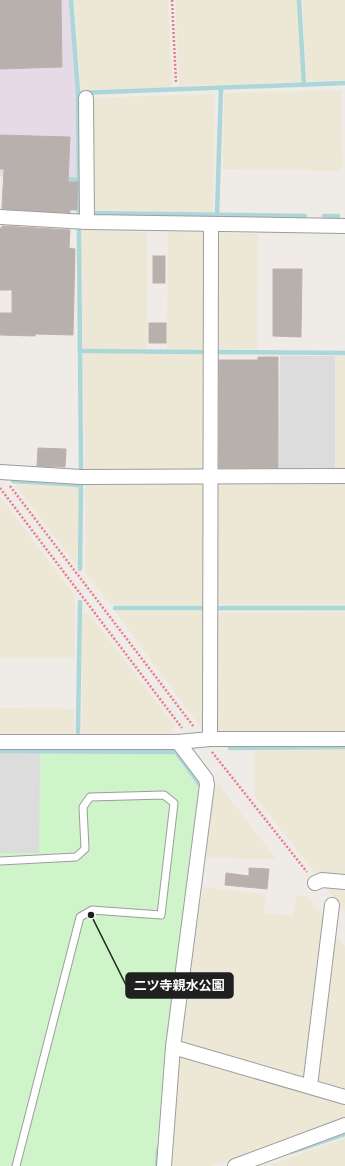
<svg xmlns="http://www.w3.org/2000/svg" width="345" height="1166" font-family="Montserrat,'Noto Sans JP',sans-serif">
<style>
.industrial{fill:#e7dae7}
.farmland{fill:#ece8d5}
.park{fill:#cff4c9}
.parking{fill:#dcdcdc}
.lines{fill:none;stroke-linecap:round;stroke-linejoin:round}
.stream{stroke:#acd7d8;stroke-width:4.5}
.building{fill:#b8b0ad;stroke:#bfb0ab}
.service-casing{stroke:#9d9d9d;stroke-width:9}
.minor-casing{stroke:#9d9d9d;stroke-width:16}
.path{stroke:#eb7c89;stroke-width:2.5;stroke-dasharray:2 2;stroke-linecap:butt}
.service{stroke:#fff;stroke-width:7}
.minor{stroke:#fff;stroke-width:14}
.leader{fill:none;stroke:#202020;stroke-width:1.5}
.callout-dot{fill:#202020;stroke:#fff;stroke-width:1.5}
.callout{fill:#202020;stroke:#202020;stroke-width:1.5}
.callout-label{font-size:13px;text-anchor:middle;font-weight:bold;fill:#fff}
</style>
<rect width="100%" height="100%" fill="#efebe7"/>
<polygon class="industrial" points="0,0 69,0 76,93 76,178 0,176"/>
<g class="farmland">
<polygon points="74,0 168,0 172,87 81,90"/>
<polygon points="175,0 297,0 302,82 179,86"/>
<polygon points="302,0 345,0 345,80 307,81"/>
<polygon points="341,90 342,171 223,169 224,93"/>
<polygon points="214,94 213,212 91,210 91,98"/>
<polygon points="82,230 147,232 147,349 83,349"/>
<polygon points="168,232 207,233 208,349 167,349"/>
<polygon points="216,233 258,234 257,349 216,349"/>
<polygon points="83,354 207,354 207,471 85,471"/>
<rect x="335" y="356" width="10" height="115"/>
<polygon points="15,484 79,487 77,566"/>
<polygon points="206,484 206,605 111,605 85,572 85,485"/>
<polygon points="216,484 345,484 345,604 215,604"/>
<polygon points="0,497 75,596 75,658 0,658"/>
<polygon points="115,611 206,611 207,727 202,729"/>
<polygon points="345,612 345,731 219,731 216,728 215,613"/>
<polygon points="82,614 89,614 174,725 173,732 166,735 82,736"/>
<polygon points="0,708 74,709 74,737 0,736"/>
<polygon points="254,749 345,749 345,876 316,874 254,795"/>
<polygon points="219,784 276,859 206,858 214,787"/>
<polygon points="203,887 266,894 264,913 294,916 296,896 307,896 324,917 307,1076 302,1079 182,1044 180,1041"/>
<polygon points="327,889 345,890 345,912"/>
<polygon points="338,938 345,947 345,1092 319,1084 316,1079 333,940"/>
<polygon points="179,1056 345,1102 345,1117 212,1166 171,1166"/>
<polygon points="345,1138 345,1166 268,1166"/>
</g>
<polygon class="park" points="0,753 174,754 199,786 166,1044 155,1166 0,1166"/>
<g class="parking">
<polygon points="280,356 335,356 335,471 279,472"/>
<polygon points="0,753 40,753 39,853 0,853"/>
</g>
<g class="lines">
<g class="stream">
<polyline points="71,0 78,93 79,213"/>
<polyline points="299,0 304,85"/>
<polyline points="78,93 345,83"/>
<polyline points="64,179 79,180"/>
<polyline points="91,213 305,216"/>
<polyline points="217,214 221,88"/>
<polyline points="324,216 338,216"/>
<polyline points="79,231 81,471"/>
<polyline points="80,351 207,352"/>
<polyline points="215,352 345,353"/>
<polyline points="13,481 81,485 80,569"/>
<polyline points="115,608 206,608"/>
<polyline points="215,608 345,608"/>
<polyline points="78,732 80,602"/>
<polyline points="230,748 345,747"/>
<polyline points="0,751 176,752 201,786 201,788"/>
<polyline points="291,1152 345,1134"/>
<polyline points="157,1166 158,1149"/>
</g>
</g>
<g class="building">
<polygon points="0,0 61,0 62,67 0,69"/>
<polygon points="0,135 70,137 68,182 78,182 77,210 70,210 70,213 2,209 4,169 0,169"/>
<polygon points="2,226 70,230 69,248 75,249 73,335 35,334 35,336 0,335 0,313 12,313 12,290 0,290 0,228 2,228"/>
<rect x="153" y="256" width="12" height="27"/>
<polygon points="273,269 302,269 301,337 273,336"/>
<rect x="149" y="323" width="17" height="20"/>
<polygon points="258,357 278,357 278,468 219,468 219,360 258,360"/>
<polygon points="38,448 66,449 65,467 37,466"/>
<polygon points="249,868 269,869 267,889 225,885 226,873 249,876"/>
</g>
<g class="lines">
<defs>
<polyline id="service" points="0,861 76,857 85,849 83,807 90,797 164,795 174,803 161,915 92,910 80,917 16,1166"/>
<g id="minor">
<polyline points="86,98 87,222"/>
<polyline points="0,217 87,222 345,226"/>
<polyline points="0,472 81,477 345,476"/>
<polyline points="210,739 211,224"/>
<polyline points="0,742 178,742 210,739 345,739"/>
<polyline points="315,883 322,880 345,882"/>
<polyline points="173,1047 345,1097"/>
<polyline points="310,1086 332,905"/>
<polyline points="164,1166 173,1047 207,785 206,779 178,742"/>
<polyline points="235,1166 345,1125"/>
</g>
</defs>
<use href="#service" class="service-casing"/>
<use href="#minor" class="minor-casing"/>
<g class="path">
<polyline points="172,0 176,83"/>
<polyline points="10,486 194,727"/>
<polyline points="0,488 182,728"/>
<polyline points="212,752 307,872"/>
</g>
<use href="#service" class="service"/>
<use href="#minor" class="minor"/>
</g>
<path class="leader" d="M91 915L126 985"/>
<circle class="callout-dot" cx="91" cy="915" r="4"/>
<rect class="callout" x="126" y="973" width="107" height="25" rx="4"/>
<g class="callout-label">
<text x="179" y="990">二ツ寺親水公園</text>
</g>
</svg>
